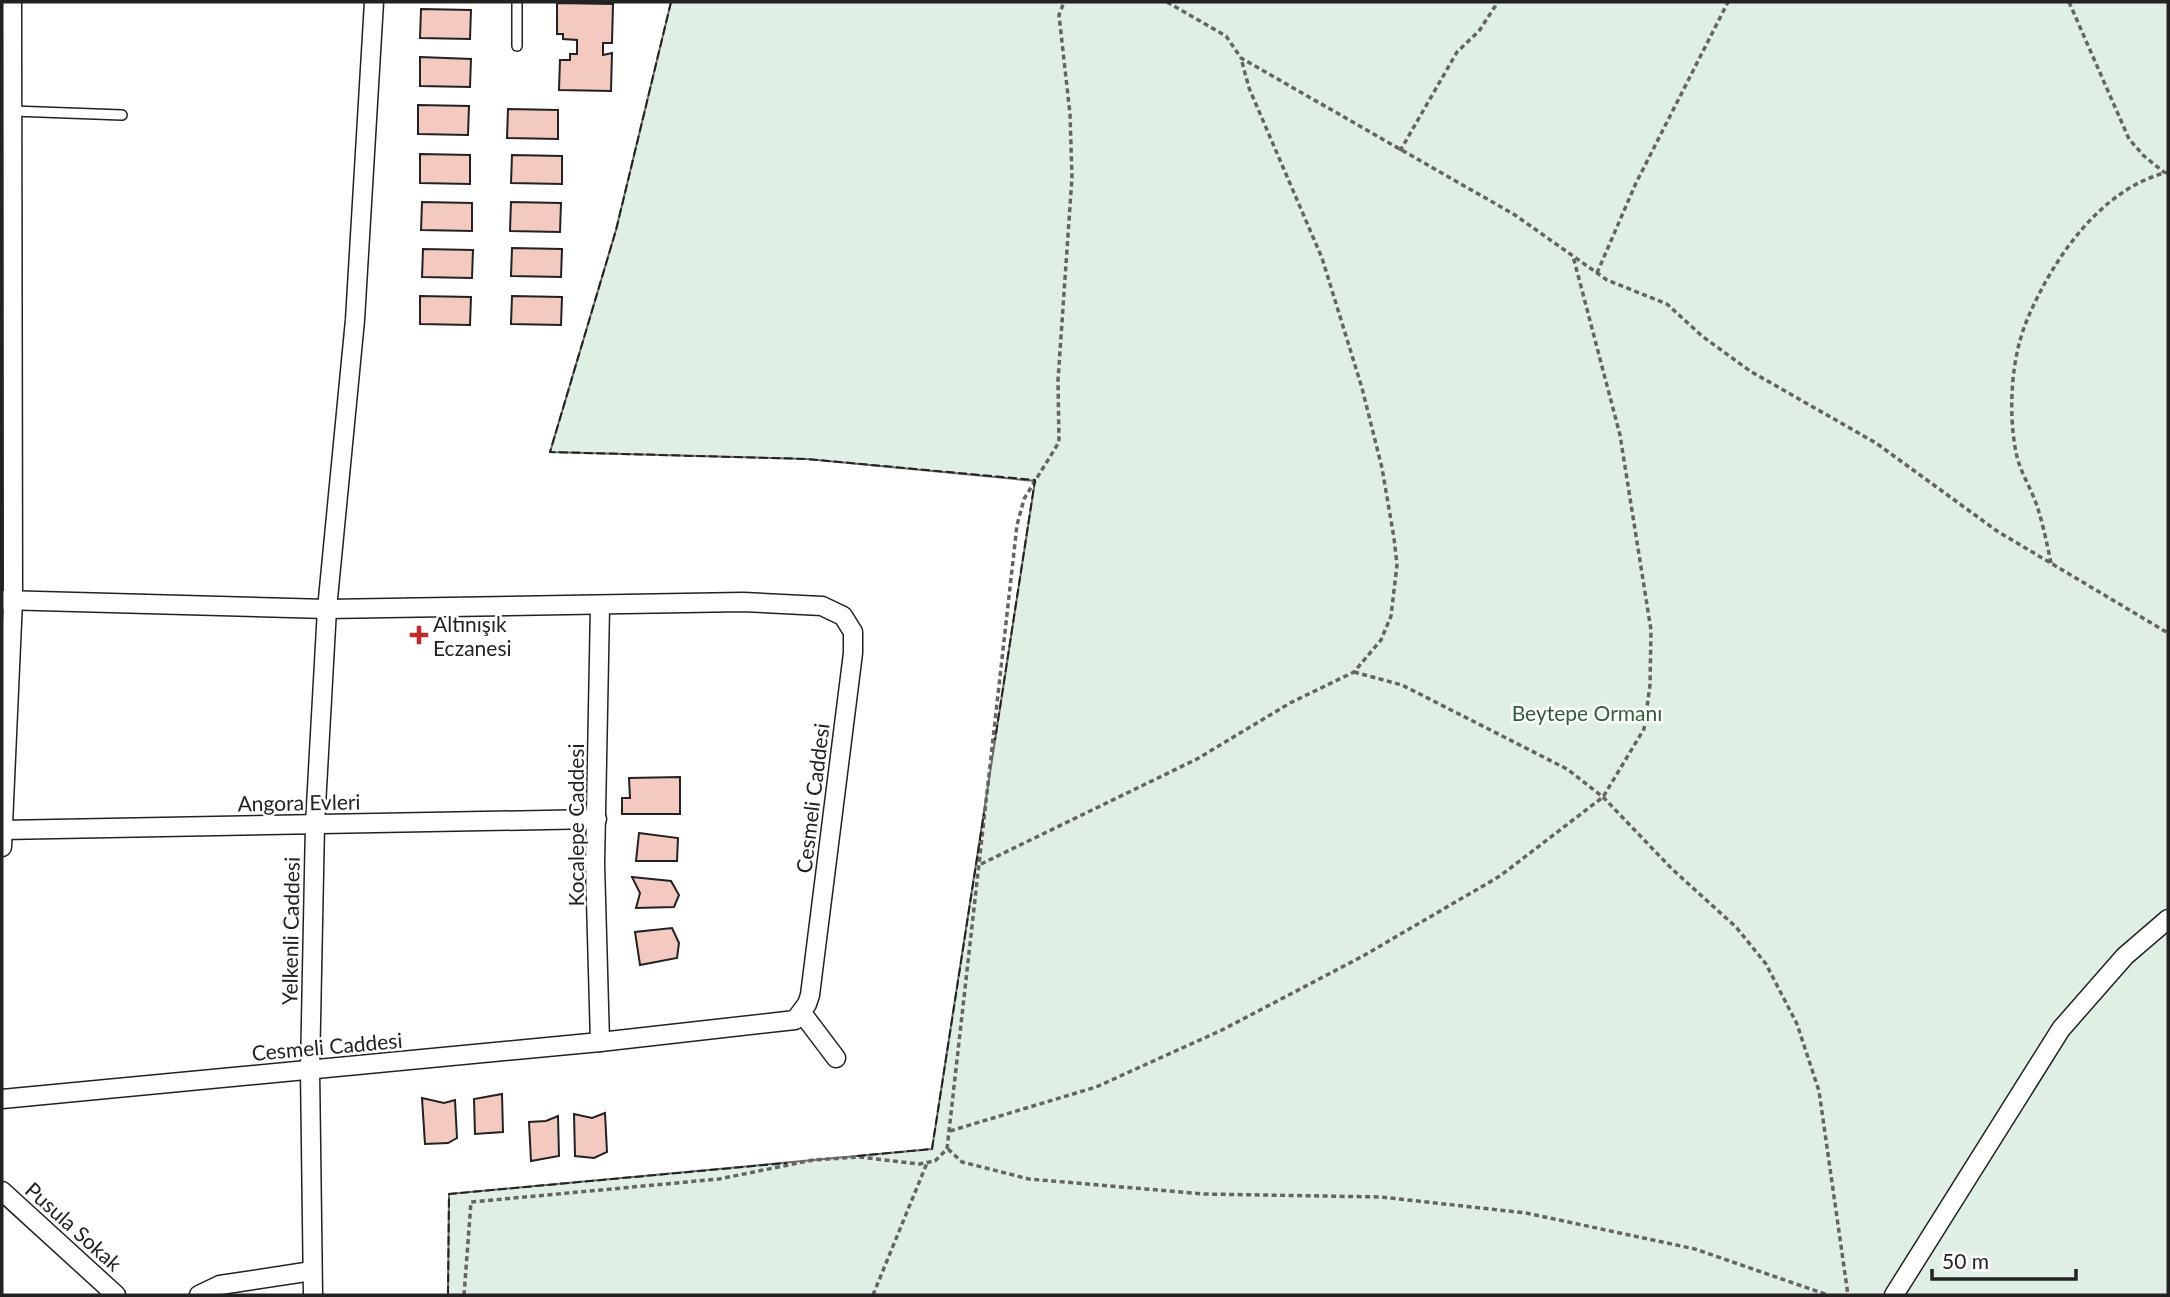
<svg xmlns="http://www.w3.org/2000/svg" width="2170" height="1297" font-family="Lato,sans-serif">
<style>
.green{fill:#e0efe3;stroke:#6f6f6f;stroke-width:2}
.building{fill:#f3c9c0;stroke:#222;stroke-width:2}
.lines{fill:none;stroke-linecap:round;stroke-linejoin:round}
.lane-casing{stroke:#222;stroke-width:12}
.street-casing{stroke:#222;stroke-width:21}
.path{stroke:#646464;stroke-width:3.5;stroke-dasharray:5 3.5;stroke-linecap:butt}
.lane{stroke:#fff;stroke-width:9}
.street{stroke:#fff;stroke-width:18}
.fence{stroke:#222;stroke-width:2;stroke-dasharray:9 3.5;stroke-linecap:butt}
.poi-dot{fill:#c62828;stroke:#fff;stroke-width:2.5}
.labels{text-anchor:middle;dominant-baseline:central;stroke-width:5;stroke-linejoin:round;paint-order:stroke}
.poi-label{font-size:21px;fill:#222;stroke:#fff;text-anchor:start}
.park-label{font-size:21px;fill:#2f5e38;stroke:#fff}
.street-label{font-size:21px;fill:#222;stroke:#fff}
</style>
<rect width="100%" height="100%" fill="#fff"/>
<polygon class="green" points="671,2 2168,2 2168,1295 448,1295 449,1194 932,1149 1035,481 807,459 550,452 616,230"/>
<g class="building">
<polygon points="557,3 613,4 612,43 603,43 603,55 612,53 611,91 559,90 560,60 570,60 570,54 577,54 577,40 563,39 563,34 557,34"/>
<polygon points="421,9 471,10 470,39 420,38"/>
<polygon points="420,57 471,59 470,87 420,86"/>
<polygon points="418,105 469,106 468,135 418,134"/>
<polygon points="508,109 558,110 558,139 507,138"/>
<polygon points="420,154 470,155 470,184 420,183"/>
<polygon points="512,155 562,156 562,184 511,183"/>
<polygon points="422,202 472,203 472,231 421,230"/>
<polygon points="511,202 561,203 560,232 510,231"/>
<polygon points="512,248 562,249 561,277 511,276"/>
<polygon points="423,249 473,250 472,278 422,277"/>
<polygon points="420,296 471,297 470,325 420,324"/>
<polygon points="512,296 562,297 561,325 511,324"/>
<polygon points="680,777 680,814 622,814 622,798 630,798 629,778"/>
<polygon points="639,833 678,838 677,861 636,861"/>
<polygon points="632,877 671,881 679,895 674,907 636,908 640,893"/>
<polygon points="672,928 679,943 677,958 640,965 635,932"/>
<polygon points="502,1094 503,1132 475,1134 474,1099"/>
<polygon points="422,1098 444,1103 455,1100 457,1138 448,1143 425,1144"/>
<polygon points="605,1113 607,1152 594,1158 575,1156 574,1114 592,1118"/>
<polygon points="558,1116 559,1156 531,1161 529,1122 546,1121"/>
</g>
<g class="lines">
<defs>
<g id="lane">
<polyline points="517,46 517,2"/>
<polyline points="13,111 122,115"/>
</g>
<g id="street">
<polyline points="2,600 327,609 743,602 822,606 843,616 853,632 853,653 810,995 807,1004 795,1020 600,1042 2,1099"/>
<polyline points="600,607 595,864 600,1042"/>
<polyline points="2,830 597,819"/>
<polyline points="2,847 13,600 12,2"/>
<polyline points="802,1013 836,1058"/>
<polyline points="2,1191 116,1295"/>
<polyline points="199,1295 220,1285 312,1271"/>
<polyline points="313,1295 310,1070 315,824 327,609 355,320 374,2"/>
<polyline points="1894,1295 2061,1029 2125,956 2168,919"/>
</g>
</defs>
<use href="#lane" class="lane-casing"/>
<use href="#street" class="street-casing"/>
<g class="path">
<polyline points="1167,2 1226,36 1241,58 1515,215 1607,280 1667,304 1702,336 1750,371 1876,443 1997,531 2168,633"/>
<polyline points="2069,2 2129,139 2144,156 2165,173"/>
<polyline points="1400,151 1457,52 1479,31 1498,2"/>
<polyline points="1597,273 1636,183 1728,2"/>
<path d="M2051,563C2047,544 2043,524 2037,506C2031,488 2019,470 2016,452C2008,412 2011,358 2027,320C2052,260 2101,188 2168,172"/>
<polyline points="1354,672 1402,685 1567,769 1603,797 1672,869 1736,927 1766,964 1797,1024 1819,1091 1848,1295"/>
<polyline points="981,864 1197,759 1290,703 1354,672 1381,640 1391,616 1397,565 1394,538 1382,468 1362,388 1322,258 1249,88 1241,58"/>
<polyline points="950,1131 1096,1087 1222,1030 1363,956 1500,876 1603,797 1644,729 1650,685 1651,630 1620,435 1573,256"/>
<polyline points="948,1149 962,1162 1029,1179 1204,1194 1381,1197 1526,1213 1695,1249 1828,1295"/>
<polyline points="464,1295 471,1202 719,1179 813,1160 859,1157 919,1164 935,1161 947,1149 1017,525 1024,499 1059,442 1058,380 1072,177 1070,114 1059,15 1064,2"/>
<polyline points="873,1295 927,1163"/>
</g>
<use href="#lane" class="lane"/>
<use href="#street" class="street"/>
<g class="fence">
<polyline points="671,2 616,230 550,452 807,459 1035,480 995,740"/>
<polyline points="857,1156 932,1149 984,813"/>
<polyline points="448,1295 449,1194 787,1163"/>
</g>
</g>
<path class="poi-dot" d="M415.5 624.5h7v7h7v7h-7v7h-7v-7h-7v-7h7z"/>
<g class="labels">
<g class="poi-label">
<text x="433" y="623">Altınışık<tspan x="433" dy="24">Eczanesi</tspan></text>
</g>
<g class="park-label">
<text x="1587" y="712">Beytepe Ormanı</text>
</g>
<g class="street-label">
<text transform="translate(812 798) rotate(-83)">Cesmeli Caddesi</text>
<text transform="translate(299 802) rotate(-1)">Angora Evleri</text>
<text transform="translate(575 825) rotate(-90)">Kocalepe Caddesi</text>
<text transform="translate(290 931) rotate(-89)">Yelkenli Caddesi</text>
<text transform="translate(327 1046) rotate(-5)">Cesmeli Caddesi</text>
<text transform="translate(74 1226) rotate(42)">Pusula Sokak</text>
</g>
</g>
<rect width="2170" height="1297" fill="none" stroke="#222222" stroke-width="7"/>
<path d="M1932 1269v10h144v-10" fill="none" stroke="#222222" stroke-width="3.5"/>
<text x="1942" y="1269" font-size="21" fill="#222222" stroke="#ffffff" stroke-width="5" paint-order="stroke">50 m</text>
</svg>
